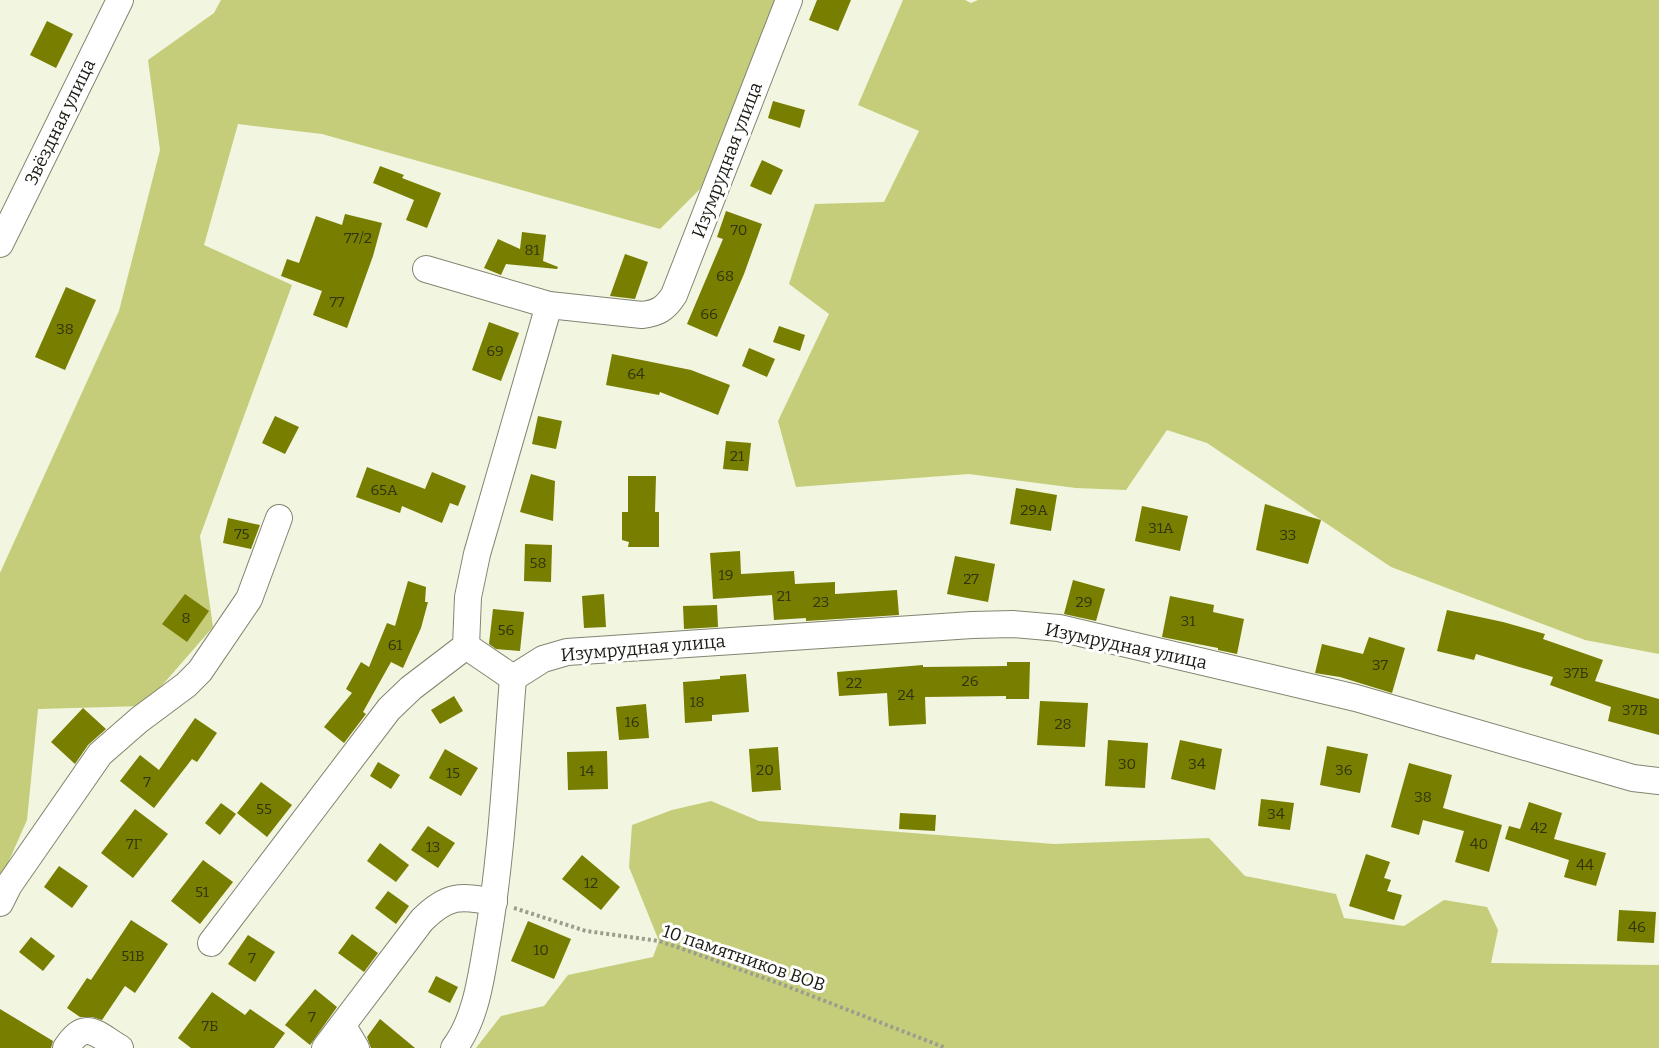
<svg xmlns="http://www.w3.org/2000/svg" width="1659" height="1048" font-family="Bitter,serif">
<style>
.green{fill:#c5cd7b}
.building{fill:#777e00}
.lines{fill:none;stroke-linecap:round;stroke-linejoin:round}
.minor-casing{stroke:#828571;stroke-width:28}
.path{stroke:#9b9e8d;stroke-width:4;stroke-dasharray:3 3;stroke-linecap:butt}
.minor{stroke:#fff;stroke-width:26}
.labels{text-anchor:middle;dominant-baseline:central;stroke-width:6;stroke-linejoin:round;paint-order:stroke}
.number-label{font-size:15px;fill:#31340e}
.street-label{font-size:18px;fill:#1a1b13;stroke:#fff}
</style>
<rect width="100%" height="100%" fill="#f2f5df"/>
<g class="green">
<polygon points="221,0 776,0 701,188 660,229 322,134 238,124 204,245 292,285 200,536 213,627 144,706 38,709 27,820 0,881 0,573 119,311 160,150 148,60 214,13"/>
<polygon points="903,0 965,0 971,3 978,0 1659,0 1659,654 1585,640 1391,567 1207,443 1167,430 1126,490 1076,488 969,474 796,487 778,421 829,314 789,284 815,204 884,202 919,131 858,105"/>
<polygon points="711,801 759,821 1054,844 1209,838 1245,876 1336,894 1344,918 1404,926 1444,900 1487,907 1498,930 1491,963 1659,965 1659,1048 476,1048 501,1016 544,1006 568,975 653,957 659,941 629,867 632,825 672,810"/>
</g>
<g class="building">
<polygon points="817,0 851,0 838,31 809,20"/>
<polygon points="47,21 73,34 56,68 30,55"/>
<polygon points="773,101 805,110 800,128 768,118"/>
<polygon points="762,160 783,170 771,195 750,186"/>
<polygon points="380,166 404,175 402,178 441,193 427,228 406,220 414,200 373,183"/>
<polygon points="726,211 762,224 744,274 717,337 687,324 723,239 717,237"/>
<polygon points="345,214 382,223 373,256 347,328 313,315 322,291 281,276 287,259 299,263 316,216 342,225"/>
<polygon points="522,232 546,235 543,261 558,267 557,269 506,264 501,275 484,268 498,239 520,249"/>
<polygon points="625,254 648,262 635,299 610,296"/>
<polygon points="66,287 96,300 65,370 35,357"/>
<polygon points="489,322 519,333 501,381 472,370"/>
<polygon points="779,326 805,335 800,351 773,342"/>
<polygon points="749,348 775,359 767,377 742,366"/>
<polygon points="612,354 691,370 730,385 718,415 660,392 659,395 606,385"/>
<polygon points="275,416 299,427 285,454 262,443"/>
<polygon points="538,416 562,421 556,449 532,444"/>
<polygon points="726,441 751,443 748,471 723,469"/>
<polygon points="367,467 425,489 432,472 466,486 458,506 450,503 442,523 402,506 400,513 356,497"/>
<polygon points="531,474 555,481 553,521 520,512"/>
<polygon points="628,476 656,476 655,512 659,512 659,547 628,547 629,542 622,540 622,512 628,512"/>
<polygon points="1016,488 1057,495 1051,531 1010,524"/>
<polygon points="1265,504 1321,520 1308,564 1256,550"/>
<polygon points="1142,506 1188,516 1180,551 1135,541"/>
<polygon points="228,518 260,525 251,549 223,543"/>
<polygon points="525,544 552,545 551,582 524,581"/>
<polygon points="740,551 741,574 794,571 795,584 835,582 835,594 897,590 899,615 806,621 806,618 774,620 772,595 713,599 710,553"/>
<polygon points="955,556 995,564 988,602 947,594"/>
<polygon points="1073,580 1105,589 1096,621 1064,614"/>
<polygon points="408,581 426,587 425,602 428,602 421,628 403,668 391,662 363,712 366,714 344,743 324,727 352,693 346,689 361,662 369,667 387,623 395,626"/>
<polygon points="185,594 209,611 187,642 162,624"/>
<polygon points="604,594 606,627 584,628 582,596"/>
<polygon points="1170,596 1214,605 1213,612 1244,619 1237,654 1218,650 1218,648 1162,637"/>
<polygon points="717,605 718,627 684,629 683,606"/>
<polygon points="493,609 524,612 520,651 496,649 489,644"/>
<polygon points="1447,610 1503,622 1545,634 1543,639 1603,660 1595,681 1659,699 1659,735 1608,721 1611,707 1550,685 1553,677 1476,654 1474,660 1437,651"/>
<polygon points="1369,637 1405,648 1392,693 1340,677 1315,673 1322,644 1363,654"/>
<polygon points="1007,662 1030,662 1029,699 1006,699 1006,696 925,697 926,724 889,726 887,693 839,696 837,672 923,665 923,667 1007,666"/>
<polygon points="746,674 749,712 712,715 712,721 685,723 683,682 720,679 720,676"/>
<polygon points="454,696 463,711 440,724 431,710"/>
<polygon points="1040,701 1088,703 1085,747 1037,745"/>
<polygon points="646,704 649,738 619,740 616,707"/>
<polygon points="83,708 106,729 88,745 75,764 51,742"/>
<polygon points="195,718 217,733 197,762 192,759 154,808 120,781 140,755 159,770"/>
<polygon points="1108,740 1148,743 1145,788 1105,786"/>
<polygon points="1180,740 1222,749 1215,790 1171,779"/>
<polygon points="1327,746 1368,754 1360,793 1320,785"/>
<polygon points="778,747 781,790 752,792 749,749"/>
<polygon points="445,749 478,768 461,796 429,778"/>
<polygon points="607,751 608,789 568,790 567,752"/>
<polygon points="378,762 400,775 391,789 370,776"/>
<polygon points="1409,763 1452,775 1443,808 1502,825 1489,872 1455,862 1464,831 1423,820 1419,835 1391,827"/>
<polygon points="261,782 292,805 267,837 237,813"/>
<polygon points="1261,799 1294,803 1290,830 1258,826"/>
<polygon points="1529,802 1562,813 1554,839 1606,853 1596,886 1564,877 1569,860 1505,839 1509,826 1520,829"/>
<polygon points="221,803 236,814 220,835 205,823"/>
<polygon points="135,809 168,834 133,878 101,853"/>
<polygon points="900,813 936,815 935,831 899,829"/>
<polygon points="428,826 455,843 438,868 411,850"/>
<polygon points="380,843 409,865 396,882 367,861"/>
<polygon points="1366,854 1390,862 1384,878 1391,880 1387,891 1402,895 1394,920 1349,906"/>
<polygon points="582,855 620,887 601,910 562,879"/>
<polygon points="203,860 233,882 200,924 171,901"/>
<polygon points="59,866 88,886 72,908 44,887"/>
<polygon points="388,891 409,906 396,924 375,908"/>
<polygon points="1619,910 1656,912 1654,943 1617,941"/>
<polygon points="131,920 168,944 135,993 125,986 102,1020 92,1017 80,1017 67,1008 87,978 91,980"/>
<polygon points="528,921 571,939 554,979 511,961"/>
<polygon points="352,934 378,953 364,972 338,953"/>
<polygon points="248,935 275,952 255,982 228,964"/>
<polygon points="31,937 55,956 43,971 19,952"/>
<polygon points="436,976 458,987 450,1003 428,992"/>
<polygon points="315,989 337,1007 310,1045 285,1025"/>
<polygon points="212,992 245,1015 250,1009 285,1033 274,1048 191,1048 178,1038"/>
<polygon points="0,1009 53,1041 51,1048 0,1048"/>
<polygon points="380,1019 415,1048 371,1048 367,1037"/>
</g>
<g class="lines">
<defs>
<g id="minor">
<polyline points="0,244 120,0"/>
<path d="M426,269L549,305L642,315C658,313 665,309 674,295L789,0"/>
<polyline points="466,646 513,678 543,659 567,652 972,625 1013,624 1059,628 1356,698 1633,778 1659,781"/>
<polyline points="0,903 9,885 100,754 139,720 186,685 200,671 249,599 279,518"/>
<polyline points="211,943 389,709 411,688 466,646 468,597 477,554 549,305"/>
<polyline points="343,1026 356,1048"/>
<path d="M66,1048C85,1018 96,1034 120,1048"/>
<path d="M325,1048L422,920C447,895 460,895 494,902"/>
<path d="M454,1048C476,1019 481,978 487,943C502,856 506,766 513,678"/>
</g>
</defs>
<use href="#minor" class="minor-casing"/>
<polyline class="path" points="514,908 586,931 659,941 677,947 781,984 946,1048"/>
<use href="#minor" class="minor"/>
</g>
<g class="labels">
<g class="number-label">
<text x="739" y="230">70</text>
<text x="358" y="238">77/2</text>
<text x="532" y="250">81</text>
<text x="725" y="276">68</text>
<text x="337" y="302">77</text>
<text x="709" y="314">66</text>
<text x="65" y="329">38</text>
<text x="495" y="351">69</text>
<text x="636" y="374">64</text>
<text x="737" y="456">21</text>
<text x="384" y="490">65А</text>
<text x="1034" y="510">29А</text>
<text x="1161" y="528">31А</text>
<text x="242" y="534">75</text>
<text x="1288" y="535">33</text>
<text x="538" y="563">58</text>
<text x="726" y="575">19</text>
<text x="971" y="579">27</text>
<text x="784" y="596">21</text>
<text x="821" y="602">23</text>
<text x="1084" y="602">29</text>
<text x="186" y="618">8</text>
<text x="1188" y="621">31</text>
<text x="506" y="630">56</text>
<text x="395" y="645">61</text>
<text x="1380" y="665">37</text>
<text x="1576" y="673">37Б</text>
<text x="970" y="681">26</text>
<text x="854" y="683">22</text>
<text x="906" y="695">24</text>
<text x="697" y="702">18</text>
<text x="1635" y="710">37В</text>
<text x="632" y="722">16</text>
<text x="1063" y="724">28</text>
<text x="1127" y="764">30</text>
<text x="1197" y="764">34</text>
<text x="765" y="770">20</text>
<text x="1344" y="770">36</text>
<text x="587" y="771">14</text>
<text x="453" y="773">15</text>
<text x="147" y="782">7</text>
<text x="1423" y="797">38</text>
<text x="264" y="809">55</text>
<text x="1276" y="814">34</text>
<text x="1539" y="828">42</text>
<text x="134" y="844">7Г</text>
<text x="1479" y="844">40</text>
<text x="433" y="847">13</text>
<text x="1585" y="865">44</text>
<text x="591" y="883">12</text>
<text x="202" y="892">51</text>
<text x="1637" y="927">46</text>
<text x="541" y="950">10</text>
<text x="133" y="956">51В</text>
<text x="252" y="958">7</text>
<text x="312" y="1017">7</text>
<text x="210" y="1026">7Б</text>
</g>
<g class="street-label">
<text transform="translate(60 122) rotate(-64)">Звёздная улица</text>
<text transform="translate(727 160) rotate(-69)">Изумрудная улица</text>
<text transform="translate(1126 646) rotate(12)">Изумрудная улица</text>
<text transform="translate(643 648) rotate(-5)">Изумрудная улица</text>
<text transform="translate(744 958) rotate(19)">10 памятников ВОВ</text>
</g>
</g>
</svg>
